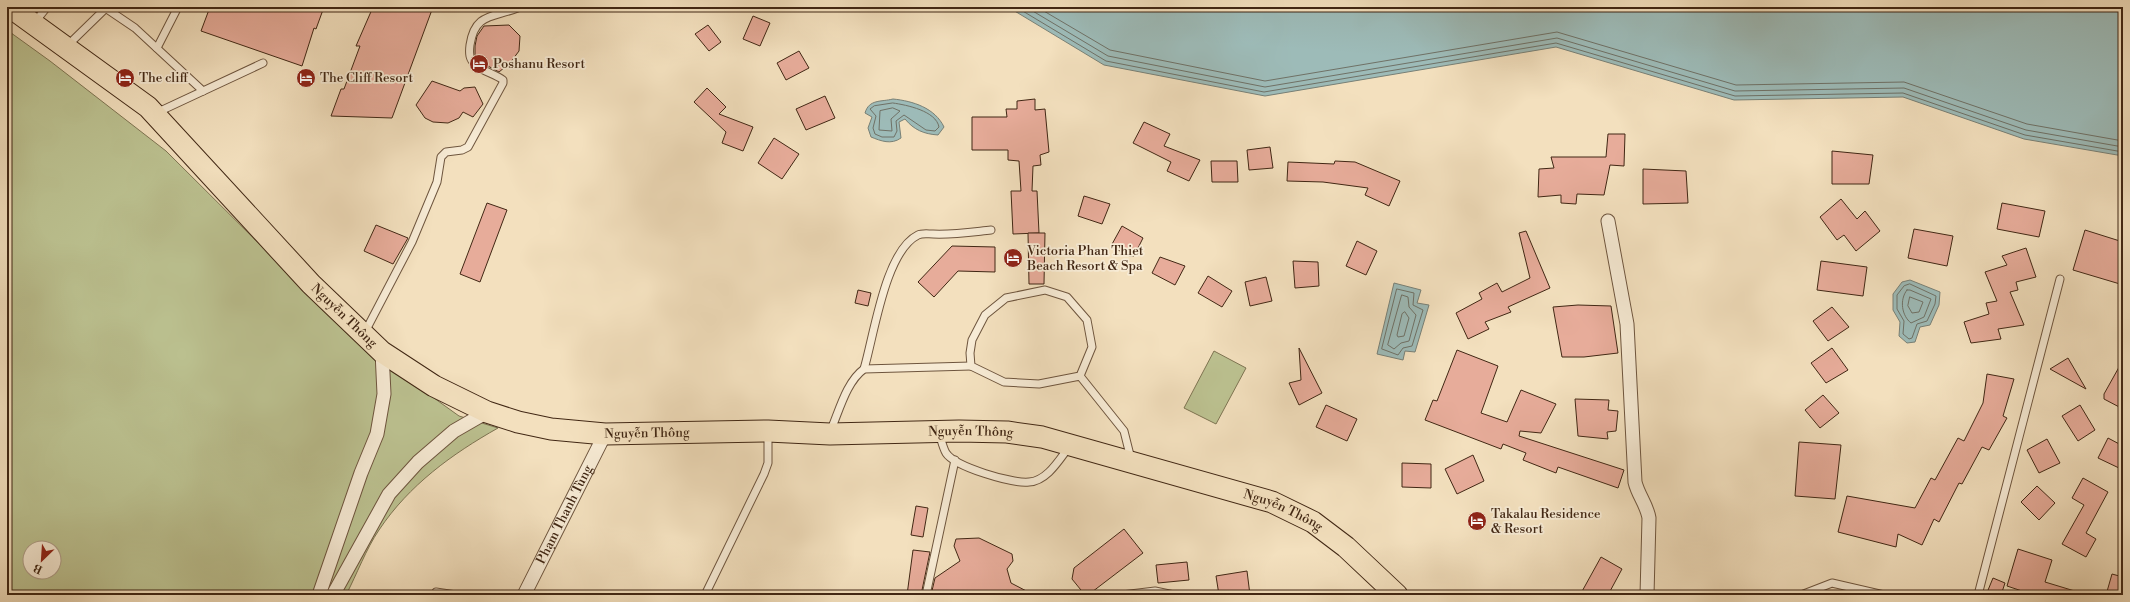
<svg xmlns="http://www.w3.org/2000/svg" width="2130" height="602" font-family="'Libre Bodoni',serif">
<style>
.green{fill:#bcc291;stroke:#7e7452;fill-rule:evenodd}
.water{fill:#9dbbb8;stroke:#788076}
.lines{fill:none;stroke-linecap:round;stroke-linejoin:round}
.shore{stroke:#6f7166;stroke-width:1}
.building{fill:#e7ac9a;stroke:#412714}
.lane-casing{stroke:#6e553e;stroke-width:9}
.street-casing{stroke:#6e553e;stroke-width:15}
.primary-casing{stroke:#412714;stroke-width:23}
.lane{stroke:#f7ebd5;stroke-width:7}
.street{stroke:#f7ebd5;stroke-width:13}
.primary{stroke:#f3e0be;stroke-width:21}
.labels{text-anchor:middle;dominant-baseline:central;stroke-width:3.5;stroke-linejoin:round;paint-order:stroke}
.poi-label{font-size:13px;fill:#412714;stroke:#f7ebd5;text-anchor:start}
.street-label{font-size:13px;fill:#412714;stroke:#f7ebd5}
</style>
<rect width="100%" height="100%" fill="#f3e0be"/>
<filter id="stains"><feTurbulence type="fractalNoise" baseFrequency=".005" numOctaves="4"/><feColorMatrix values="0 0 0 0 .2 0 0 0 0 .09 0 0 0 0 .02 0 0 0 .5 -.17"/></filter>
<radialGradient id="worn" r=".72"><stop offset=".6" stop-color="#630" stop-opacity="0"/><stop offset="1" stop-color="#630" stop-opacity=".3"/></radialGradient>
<g class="green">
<path d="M7,30L50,61L166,151L363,347L459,416L498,428C452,454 409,485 379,530C366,549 357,574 346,595H7ZM30,548H54V572H30Z"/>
<polygon points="1214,351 1246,368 1216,424 1184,408"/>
</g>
<g class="water">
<polygon points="1008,7 2123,7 2123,156 2024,139 1903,97 1734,100 1556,47 1265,96 1104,65"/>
<path d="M893,99C913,101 935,108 944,127L938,135C924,134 914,130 905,119L899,122L901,138C891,145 881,141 871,137L868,128L872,117L865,113C869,99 881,102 893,99Z"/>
<polygon points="1910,280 1940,292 1939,305 1930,325 1920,327 1915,342 1907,343 1899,336 1900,322 1893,310 1893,294 1902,282"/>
<polygon points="1394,283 1421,290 1417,303 1429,305 1415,352 1405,351 1403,360 1377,354"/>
</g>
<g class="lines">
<g class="shore">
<polyline points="1016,7 1106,61 1264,92 1556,43 1735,96 1903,93 2025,135 2123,152"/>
<polyline points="1026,7 1108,56 1265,87 1557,38 1735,91 1904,88 2026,130 2123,147"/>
<polyline points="1037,7 1110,50 1265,81 1557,32 1736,85 1904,82 2027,124 2123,141"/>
<path d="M893,103C907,105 936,111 939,127L935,131L926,130L904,115L896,121L897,131L894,137H882L875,134L873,128L876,116L870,109L874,106Z"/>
<polygon points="893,108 900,111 891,119 892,131 879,130 880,111"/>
<polygon points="1910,284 1936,296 1935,304 1927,321 1917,324 1912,338 1909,339 1903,334 1904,321 1897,309 1897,295 1904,286"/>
<polygon points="1397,289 1414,293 1413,305 1423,310 1412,346 1403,348 1398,355 1382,349"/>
<path d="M1907,290H1910L1931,299L1924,317L1911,323C1902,316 1899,300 1907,290Z"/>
<polygon points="1402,295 1408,297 1409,307 1416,315 1409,341 1401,343 1394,349 1388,345"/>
<polygon points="1910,297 1923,302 1919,312 1912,313 1908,306"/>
<polygon points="1405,312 1409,318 1404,336 1398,337 1397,335 1402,314"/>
</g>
</g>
<g class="building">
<polygon points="210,7 324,7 316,29 314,28 302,66 201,31"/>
<polygon points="373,7 433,7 392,118 331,116 341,89 344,89 360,46 356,46"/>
<polygon points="753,16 770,23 760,46 743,39"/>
<polygon points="509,25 520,36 519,51 510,63 499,72 477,60 475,55 475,46 477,36 484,26"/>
<polygon points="708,25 721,42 709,51 695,34"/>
<polygon points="799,51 809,68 786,80 777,63"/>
<polygon points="432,81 460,91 464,88 475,87 483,104 473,117 463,112 459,118 448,123 433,122 425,118 416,105"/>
<polygon points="707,88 726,107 719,114 753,127 743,151 722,143 726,132 694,102"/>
<polygon points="825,96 835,118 806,130 796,109"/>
<polygon points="1035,99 1035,110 1045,109 1049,152 1040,155 1041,165 1033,166 1032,191 1037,191 1039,233 1013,234 1011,191 1021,191 1019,161 1008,160 1008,150 972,150 972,117 1007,117 1006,109 1017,109 1017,101"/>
<polygon points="1144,122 1170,134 1164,146 1200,160 1189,181 1167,171 1171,162 1133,143"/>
<polygon points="1608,134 1625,134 1624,166 1610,165 1604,195 1577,194 1576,204 1561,203 1561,195 1538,197 1539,169 1554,168 1551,157 1606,157"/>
<polygon points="774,138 799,154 782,179 758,163"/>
<polygon points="1270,147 1273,168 1249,170 1247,150"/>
<polygon points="1832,151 1873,155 1869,184 1832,184"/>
<polygon points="1211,161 1237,161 1238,182 1212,182"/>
<polygon points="1335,161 1355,162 1400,181 1389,206 1365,195 1368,188 1323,182 1287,181 1288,162 1334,164"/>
<polygon points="1643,169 1686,171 1688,203 1643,204"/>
<polygon points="1084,196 1110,204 1102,224 1078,216"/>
<polygon points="1841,199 1857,219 1865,211 1880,231 1856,251 1844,235 1837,240 1820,217"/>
<polygon points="487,203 507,210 480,282 460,274"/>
<polygon points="2002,203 2045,211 2039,237 1997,229"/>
<polygon points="376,225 408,238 393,264 364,251"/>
<polygon points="1122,226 1143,238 1134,256 1129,256 1111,246"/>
<polygon points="1914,229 1953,236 1947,266 1908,258"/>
<polygon points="2085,230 2123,242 2123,274 2120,284 2073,270"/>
<polygon points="1526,231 1550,288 1508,307 1511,312 1485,322 1489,329 1468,339 1456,313 1482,299 1479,293 1497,283 1502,292 1530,278 1519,233"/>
<polygon points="1028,233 1045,233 1044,284 1029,284"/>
<polygon points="1357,241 1377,251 1366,275 1346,266"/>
<polygon points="952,246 995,247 995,272 958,271 934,297 918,282"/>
<polygon points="2026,248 2036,277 2016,282 2018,290 2010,292 2024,325 1998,329 2001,339 1971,343 1964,322 1989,314 1986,303 1997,301 1985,272 2007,265 2002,256"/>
<polygon points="1160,257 1185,266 1175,285 1152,273"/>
<polygon points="1293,261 1318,262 1319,286 1295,288"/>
<polygon points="1821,261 1867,267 1863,296 1817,290"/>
<polygon points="1208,276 1232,291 1222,307 1198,293"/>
<polygon points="1266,277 1272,301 1250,306 1245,282"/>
<polygon points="858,290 871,293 868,306 855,303"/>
<polygon points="1578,305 1611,306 1618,353 1584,357 1562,357 1553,307"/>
<polygon points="1832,307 1849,327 1828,341 1813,321"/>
<polygon points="1299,348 1322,393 1299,405 1289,383 1301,380"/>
<polygon points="1832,348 1848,370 1826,383 1811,363"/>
<polygon points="1457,350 1498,366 1481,413 1507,422 1521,390 1556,404 1541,433 1520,431 1519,436 1624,470 1618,488 1558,467 1556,473 1523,460 1526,453 1503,444 1501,449 1425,420 1433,400 1437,401"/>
<polygon points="2068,358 2086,389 2050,369"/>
<polygon points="2123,360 2123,409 2104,399 2104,394"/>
<polygon points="1987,374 2014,379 2003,416 2007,418 1989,450 1982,447 1962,484 1959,483 1939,522 1934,519 1922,545 1898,534 1896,547 1838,532 1847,496 1915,508 1931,478 1935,480 1958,438 1964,441 1983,403"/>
<polygon points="1823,395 1839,413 1820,428 1805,410"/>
<polygon points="1575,399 1609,400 1608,410 1618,411 1616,431 1607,432 1608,439 1578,436"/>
<polygon points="1326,405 1357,419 1347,441 1316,427"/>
<polygon points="2080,405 2095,430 2078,441 2062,416"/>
<polygon points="2108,438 2123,446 2123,462 2119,468 2098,458"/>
<polygon points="2047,439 2060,463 2039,473 2027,450"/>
<polygon points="1799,442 1841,445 1835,499 1795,496"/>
<polygon points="1473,455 1484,481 1457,494 1445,469"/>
<polygon points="1402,463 1431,464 1431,488 1402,487"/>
<polygon points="2083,478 2108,492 2086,533 2096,539 2086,557 2062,544 2084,505 2072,498"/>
<polygon points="2037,486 2055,503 2039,520 2021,502"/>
<polygon points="916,506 928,508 923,537 911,535"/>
<polygon points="1124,529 1143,553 1088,595 1085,595 1072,579 1074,568"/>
<polygon points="979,538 1012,554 1013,561 1007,569 1011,583 1034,595 931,595 935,578 960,561 954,546 956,539"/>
<polygon points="2018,549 2052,560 2045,582 2078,592 2078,595 2034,595 2007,586"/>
<polygon points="913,550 930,552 921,595 907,595"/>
<polygon points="1601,557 1622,569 1608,595 1580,595"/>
<polygon points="1187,562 1189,580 1158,583 1156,565"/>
<polygon points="1247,571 1250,595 1219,595 1216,576"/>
<polygon points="2112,574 2123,577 2123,595 2106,595"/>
<polygon points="1993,578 2005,583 2001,595 1986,595"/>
</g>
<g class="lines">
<defs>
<g id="lane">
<polyline points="104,7 135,28 203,91"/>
<polyline points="35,22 47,7"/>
<polyline points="67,46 106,8"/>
<polyline points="157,48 178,7"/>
<polyline points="156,113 263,63"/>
<path d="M365,332L412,242L437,182L441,157L446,152L462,150L468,147L503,83V80C495,74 484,72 476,65C469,60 469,53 470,45C475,12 494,18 520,7"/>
<path d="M864,369C874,336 885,251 918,235C922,233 928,234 933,234C952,235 972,232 991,230"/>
<polyline points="1080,376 1039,384 1004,382 971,366 970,353 972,340 985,315 1006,298 1045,290 1067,297 1087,320 1092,347 1080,376 1124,431 1131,459"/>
<path d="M830,432C839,412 846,382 864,369L971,366"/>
<path d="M939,433C941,439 943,448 946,453C955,467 1013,484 1029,482C1047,481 1059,460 1069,447"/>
<polyline points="435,595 436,592 456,595"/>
<polyline points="705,595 764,474 768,463 768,433"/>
<polyline points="926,595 955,460"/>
<polyline points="1122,595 1155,591 1174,595"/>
<polyline points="1801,595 1832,583 1884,595"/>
<polyline points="1978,595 2060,279"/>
</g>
<g id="street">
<path d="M1608,221L1627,324L1635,482C1638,495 1647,505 1649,518L1647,595"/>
<polyline points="319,595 361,473 377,434 384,394 382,352"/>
<polyline points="333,595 389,494 418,462 454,431 487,412"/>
<path id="s1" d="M524,595L605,434"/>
</g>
<g id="primary">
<path id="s2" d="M10,7L148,107L311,284L382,352L434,386L487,412L518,422L551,429L605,434L768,431L830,434L959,431L1007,432L1042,437L1272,502L1313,522L1346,547L1397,595"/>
</g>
</defs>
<use href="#lane" class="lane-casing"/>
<use href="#street" class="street-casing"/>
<use href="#primary" class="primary-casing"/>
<use href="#lane" class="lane"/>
<use href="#street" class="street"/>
<use href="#primary" class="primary"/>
</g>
<defs>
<symbol id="hotel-disc" viewBox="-11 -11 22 22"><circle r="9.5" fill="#8f2418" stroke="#f7ebd5"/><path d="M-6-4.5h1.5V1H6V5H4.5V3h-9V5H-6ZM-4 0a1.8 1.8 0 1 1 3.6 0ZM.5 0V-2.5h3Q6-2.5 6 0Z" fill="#fff"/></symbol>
</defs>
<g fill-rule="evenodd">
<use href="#hotel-disc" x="468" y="53" width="22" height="22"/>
<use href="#hotel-disc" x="114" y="67" width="22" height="22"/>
<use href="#hotel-disc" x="295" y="67" width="22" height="22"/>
<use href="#hotel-disc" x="1002" y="247" width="22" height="22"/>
<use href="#hotel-disc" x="1466" y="510" width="22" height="22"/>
</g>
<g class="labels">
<g class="poi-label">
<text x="493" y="64">Poshanu Resort</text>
<text x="139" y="78">The cliff</text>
<text x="320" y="78">The Cliff Resort</text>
<text x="1027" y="251">Victoria Phan Thiet<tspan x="1027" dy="15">Beach Resort &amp; Spa</tspan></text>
<text x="1491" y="514">Takalau Residence<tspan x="1491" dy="15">&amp; Resort</tspan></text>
</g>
<g class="street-label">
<text stroke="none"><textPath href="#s2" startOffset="457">Nguyễn Thông</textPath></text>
<text stroke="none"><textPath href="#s2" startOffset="1117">Nguyễn Thông</textPath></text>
<text stroke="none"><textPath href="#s2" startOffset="793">Nguyễn Thông</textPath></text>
<text stroke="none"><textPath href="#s2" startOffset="1441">Nguyễn Thông</textPath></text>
<text stroke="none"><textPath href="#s1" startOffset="90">Phạm Thanh Tùng</textPath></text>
</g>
</g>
<rect width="2130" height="602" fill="none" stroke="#f3e0be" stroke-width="24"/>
<rect x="8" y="8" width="2114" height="586" fill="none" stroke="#412714" stroke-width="2"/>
<rect x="12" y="12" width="2106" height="578" fill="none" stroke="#412714"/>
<g transform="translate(42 560) rotate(205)"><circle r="19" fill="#f7ebd5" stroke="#ae9d88"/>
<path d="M0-3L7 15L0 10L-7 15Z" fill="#8f2418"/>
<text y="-6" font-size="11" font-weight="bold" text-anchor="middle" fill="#412714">B</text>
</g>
<rect width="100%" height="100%" filter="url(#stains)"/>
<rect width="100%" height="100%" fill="url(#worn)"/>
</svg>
